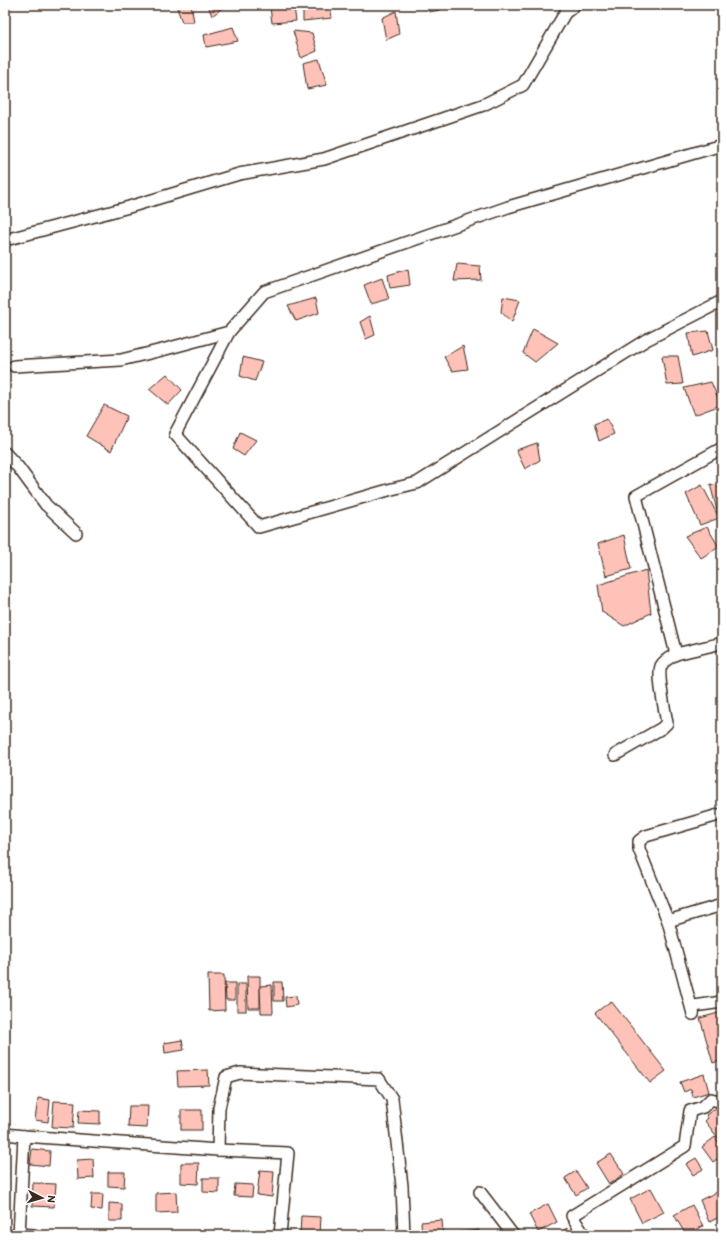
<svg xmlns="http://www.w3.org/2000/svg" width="727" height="1240" font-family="Itim,sans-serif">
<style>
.building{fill:#fec2b9;stroke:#3b2a1e}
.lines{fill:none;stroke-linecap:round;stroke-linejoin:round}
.minor-casing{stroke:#3b2a1e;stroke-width:14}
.minor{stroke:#fff;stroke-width:11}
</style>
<rect width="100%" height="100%" fill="#fff"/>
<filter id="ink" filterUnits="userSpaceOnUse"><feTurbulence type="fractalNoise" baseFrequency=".025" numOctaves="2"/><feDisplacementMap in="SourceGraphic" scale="8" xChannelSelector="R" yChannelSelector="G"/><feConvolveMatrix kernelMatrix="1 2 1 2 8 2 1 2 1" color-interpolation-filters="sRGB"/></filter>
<g filter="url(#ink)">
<g class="building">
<polygon points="176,5 191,5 194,22 182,22"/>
<polygon points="208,5 226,5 212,16"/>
<polygon points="247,5 263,5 263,7 247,6"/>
<polygon points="313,5 330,5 332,18 303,21 303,7"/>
<polygon points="427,5 439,5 440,10 429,12"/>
<polygon points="270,7 294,7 296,21 272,23"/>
<polygon points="396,11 399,34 386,40 382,18"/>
<polygon points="233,27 238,41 206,47 204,35"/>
<polygon points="293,31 312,33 317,51 301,58"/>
<polygon points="319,59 327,85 307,89 303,63"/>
<polygon points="457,264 480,266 481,280 454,281"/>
<polygon points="408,269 410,285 390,288 388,275"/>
<polygon points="382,278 389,299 371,304 364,285"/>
<polygon points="503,297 520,300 512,322 501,312"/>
<polygon points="316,298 319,313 296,321 288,306"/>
<polygon points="370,316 375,335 366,339 360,322"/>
<polygon points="533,329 558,343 535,362 523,353"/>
<polygon points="708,331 713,350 692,357 688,333"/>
<polygon points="463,346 468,369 452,371 444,357"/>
<polygon points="662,356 678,356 683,384 667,385"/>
<polygon points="243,357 262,362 255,381 240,376"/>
<polygon points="167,374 182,390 168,405 149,389"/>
<polygon points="711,382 721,405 694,415 684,388"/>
<polygon points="104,405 127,416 111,451 86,436"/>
<polygon points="607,419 614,434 599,441 594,424"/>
<polygon points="240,432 256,440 244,456 233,449"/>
<polygon points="537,443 540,460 525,469 516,450"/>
<polygon points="710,484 722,487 722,516 719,518"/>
<polygon points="702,485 719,518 700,525 686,494"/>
<polygon points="707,527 719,547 701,558 685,536"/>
<polygon points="624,535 631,569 606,576 598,544"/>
<polygon points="646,570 651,613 624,626 602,612 598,585"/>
<polygon points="208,975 224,975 225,1010 209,1011"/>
<polygon points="247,976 260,976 260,1008 248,1008"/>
<polygon points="274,982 282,982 283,1001 274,1001"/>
<polygon points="225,983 235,983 235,1000 226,1000"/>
<rect x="237" y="984" width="9" height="27"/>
<polygon points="272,985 273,1013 261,1013 260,986"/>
<polygon points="296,996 297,1005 286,1007 285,997"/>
<polygon points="611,1001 666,1071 650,1083 595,1013"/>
<polygon points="722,1012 722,1060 713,1063 700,1018"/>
<polygon points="182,1040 184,1050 165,1053 164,1043"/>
<polygon points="208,1070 209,1085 178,1086 177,1071"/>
<polygon points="704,1074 709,1092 693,1097 691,1089 684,1092 680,1082"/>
<polygon points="38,1098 50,1100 48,1122 35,1120"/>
<polygon points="54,1101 75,1102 73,1128 52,1127"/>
<polygon points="129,1106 148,1106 147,1128 128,1127"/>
<polygon points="717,1107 722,1114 722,1139 720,1136 718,1138 705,1121 708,1118 706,1115"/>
<polygon points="79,1110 100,1111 100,1124 78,1123"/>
<rect x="181" y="1110" width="21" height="20"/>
<polygon points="715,1137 722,1147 722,1164 721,1165 717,1159 713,1162 702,1147"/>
<polygon points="32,1149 50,1151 49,1166 30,1164"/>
<polygon points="611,1154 624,1174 609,1184 596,1163"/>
<polygon points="696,1158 703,1169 693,1175 686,1164"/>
<polygon points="93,1159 94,1178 78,1179 77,1160"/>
<polygon points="181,1163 199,1163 198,1184 181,1183"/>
<polygon points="260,1170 274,1171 272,1197 257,1195"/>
<polygon points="576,1171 587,1188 576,1195 565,1178"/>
<polygon points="108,1172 125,1172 124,1187 108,1186"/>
<polygon points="203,1178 219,1178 219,1193 203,1192"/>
<polygon points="33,1183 56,1184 54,1207 32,1206"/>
<polygon points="235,1184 253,1185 252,1197 234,1196"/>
<polygon points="651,1188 664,1212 642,1223 630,1199"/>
<polygon points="176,1192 177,1212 156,1213 156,1193"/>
<polygon points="717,1192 722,1203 722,1216 709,1222 700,1200"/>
<polygon points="92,1194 103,1194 102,1210 91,1209"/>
<polygon points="109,1203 122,1204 122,1221 109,1221"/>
<polygon points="548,1204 557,1222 538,1232 529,1214"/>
<polygon points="692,1205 703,1226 688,1235 686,1235 674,1215"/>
<polygon points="301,1216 321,1217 320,1235 300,1235"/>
<polygon points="442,1220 443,1235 422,1235 421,1222"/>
<polygon points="567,1228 570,1233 568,1235 561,1235 560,1233"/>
<polygon points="479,1230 480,1235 461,1235 460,1232"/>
<polygon points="663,1231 665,1235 655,1235"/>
</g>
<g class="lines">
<defs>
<g id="minor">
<polyline points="722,145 508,207 264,292 229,332 175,434 259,527 392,489 417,483 646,340 722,301"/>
<polyline points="5,240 129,207 239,174 324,159 483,105 523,85 565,13 575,5"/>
<polyline points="14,366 121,360 125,359 162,350 229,332"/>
<polyline points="722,448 636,496 676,654 722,643"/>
<polyline points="5,453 18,467 46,505 76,533"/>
<path d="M615,755L662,728L667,723C665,711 657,675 661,666C664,660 671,657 676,654"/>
<polyline points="668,921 722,905"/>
<polyline points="693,1014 668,921 639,849 639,841 646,836 722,814"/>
<polyline points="693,1014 694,1006 722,1002"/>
<polyline points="5,1134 24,1136"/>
<polyline points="218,1150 219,1108 226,1077 240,1073 379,1079 392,1099 402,1186 404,1235"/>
<polyline points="480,1192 513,1235"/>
<polyline points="15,1235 19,1234 34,1235"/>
<polyline points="19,1235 24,1136 218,1150 288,1153 280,1235"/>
<polyline points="584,1235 572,1216 685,1146 690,1111 703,1107 711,1099 722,1102"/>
</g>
</defs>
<use href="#minor" class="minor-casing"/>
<use href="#minor" class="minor"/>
</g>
</g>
<rect width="727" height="1240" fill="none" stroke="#fff" stroke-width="20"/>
<rect x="10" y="10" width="707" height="1220" fill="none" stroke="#3b2a1e" stroke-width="1.5" filter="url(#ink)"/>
<g transform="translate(42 1198) rotate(96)" stroke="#ffffff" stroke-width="3" paint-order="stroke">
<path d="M0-3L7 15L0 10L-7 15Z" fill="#3b2a1e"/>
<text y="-6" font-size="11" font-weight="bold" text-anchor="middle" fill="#3b2a1e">N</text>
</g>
</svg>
